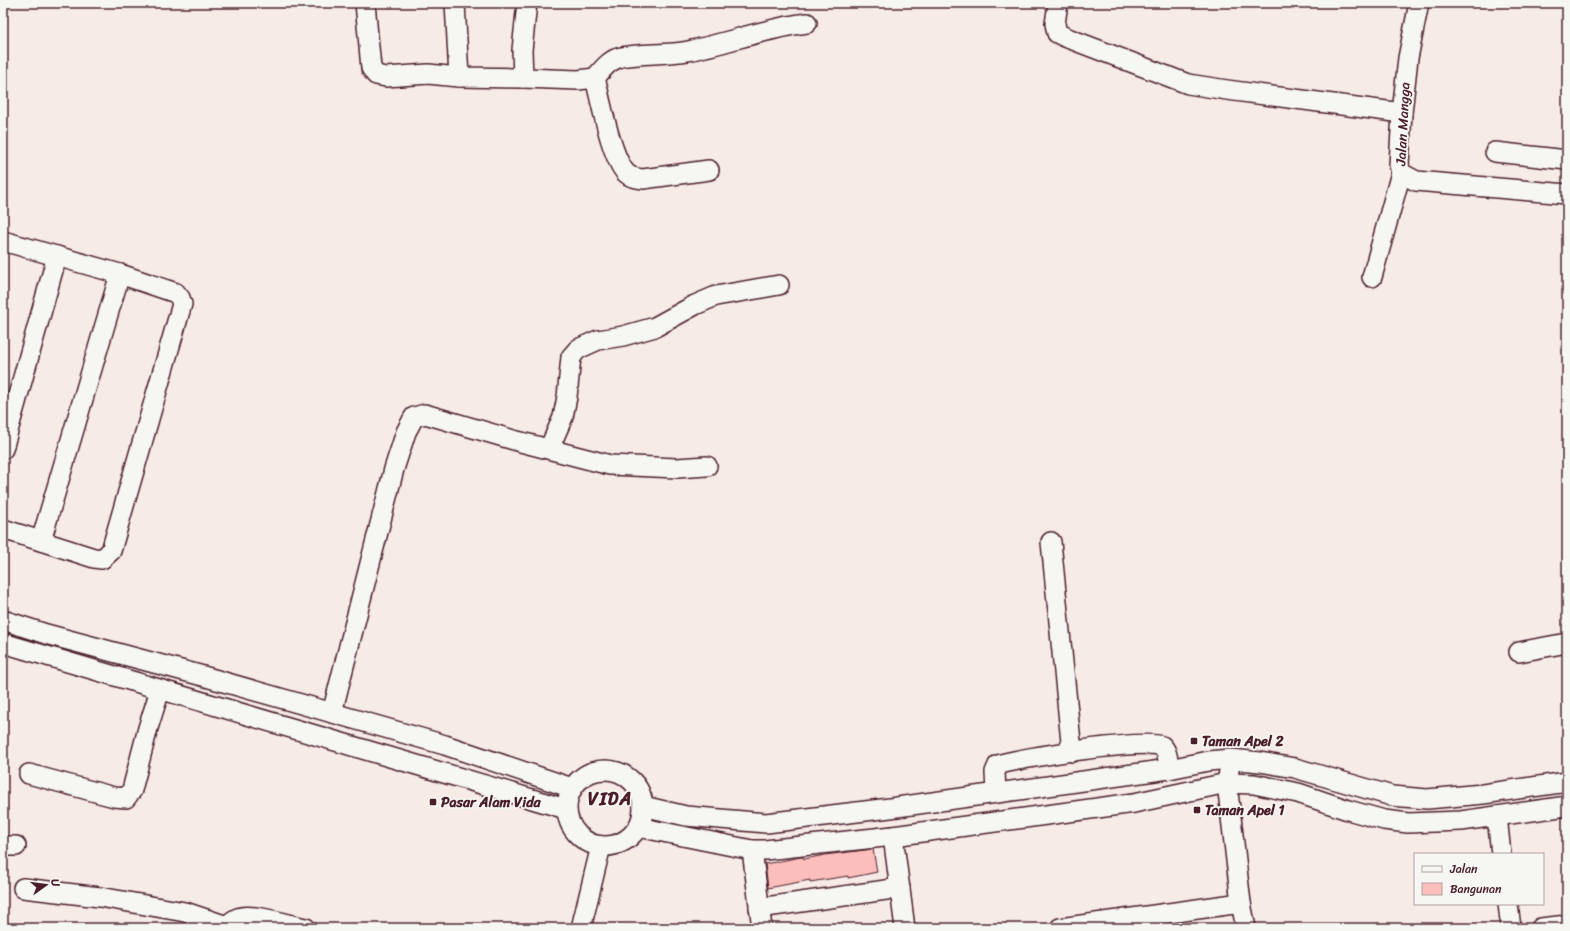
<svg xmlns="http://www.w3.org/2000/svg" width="1570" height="931" font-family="Sriracha,sans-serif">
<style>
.building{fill:#fbbebc;stroke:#4a1f2b}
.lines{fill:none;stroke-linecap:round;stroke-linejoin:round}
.minor-casing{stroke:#4a1f2b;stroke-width:22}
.minor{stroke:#f6f6f2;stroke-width:19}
.poi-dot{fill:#4a1f2b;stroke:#f6f6f2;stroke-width:1.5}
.labels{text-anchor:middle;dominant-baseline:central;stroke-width:3.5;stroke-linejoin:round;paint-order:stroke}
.street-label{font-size:14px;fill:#4a1f2b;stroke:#f6f6f2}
.poi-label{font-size:14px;font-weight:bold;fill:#4a1f2b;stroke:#f6f6f2;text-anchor:start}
.district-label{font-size:18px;font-weight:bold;letter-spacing:1px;fill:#4a1f2b;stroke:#f6f6f2}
</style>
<rect width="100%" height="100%" fill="#f7ebe7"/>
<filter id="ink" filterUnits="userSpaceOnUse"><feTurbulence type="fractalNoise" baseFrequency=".025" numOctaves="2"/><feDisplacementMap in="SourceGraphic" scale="8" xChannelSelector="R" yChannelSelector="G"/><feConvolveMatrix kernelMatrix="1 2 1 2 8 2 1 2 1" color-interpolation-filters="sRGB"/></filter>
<g filter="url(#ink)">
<polygon class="building" points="873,849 877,872 863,875 848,878 848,876 810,882 810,880 768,888 765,864 801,857 803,857 804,859 825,855"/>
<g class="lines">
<defs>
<g id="minor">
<polyline points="365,3 371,68 376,75 386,77 428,74 459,77 523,78 522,50 527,3"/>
<polyline points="455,3 459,77"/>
<polyline points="1058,3 1055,24 1057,33 1065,37 1188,84 1227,90 1402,113"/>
<polyline points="1419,3 1408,58 1402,113 1399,165 1401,173 1416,181 1567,194"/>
<path d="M523,78L578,80L595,78C603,69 609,60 621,57C643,53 666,55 688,51C728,43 766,28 807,23"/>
<path d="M595,78C601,101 611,157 626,173C631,178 637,178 643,179L709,170"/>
<polyline points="1495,152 1567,160"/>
<polyline points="3,241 120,274 176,293 180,298 182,304 111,551 102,559 94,558 3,529"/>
<polyline points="1372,277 1401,173"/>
<polyline points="3,449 57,256"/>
<polyline points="549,449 563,417 567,397 571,357 578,349 598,340 623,336 655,327 695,305 716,296 779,285"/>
<polyline points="41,541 120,274"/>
<polyline points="1051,542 1072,752"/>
<polyline points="3,620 46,634 203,676 445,745 572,788"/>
<polyline points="3,643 566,809"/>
<polyline points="1519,652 1567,643"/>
<polyline points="332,713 394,469 406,432 414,417 425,414 517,441 610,465 677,468 707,466"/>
<circle cx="605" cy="808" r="38"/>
<polyline points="1229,771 1227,783 1241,903 1246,928"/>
<polyline points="29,774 114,797 126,798 132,790 148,728 160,690"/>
<path d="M996,793L995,772L998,765C1016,758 1150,738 1162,746C1168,751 1168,762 1169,769"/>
<polyline points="643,806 686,816 766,823 890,808 1169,769 1208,761 1231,759 1260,762 1295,768 1392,796 1427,799 1483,794 1567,782"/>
<polyline points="1497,816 1501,854"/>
<polyline points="638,827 752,850 765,850 893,836 1134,803 1227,783 1254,784 1298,793 1348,810 1384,820 1408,823 1461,821 1567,806"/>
<polyline points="893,836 905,928"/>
<polyline points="3,846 16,846"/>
<polyline points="752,850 762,928"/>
<polyline points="23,888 100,897 185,912 227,926"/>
<polyline points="1508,904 1511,928"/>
<polyline points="759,908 900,888"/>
<path d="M227,928C229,923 235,918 241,917C256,914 290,925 306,928"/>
<polyline points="581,928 601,846"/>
<polyline points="1060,928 1241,903"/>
<polyline points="1541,928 1567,925"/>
</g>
</defs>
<use href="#minor" class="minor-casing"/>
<use href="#minor" class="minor"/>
</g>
</g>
<g class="poi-dot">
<rect x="1190" y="737" width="8" height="8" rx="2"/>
<rect x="429" y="798" width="8" height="8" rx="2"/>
<rect x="1193" y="806" width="8" height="8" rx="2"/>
</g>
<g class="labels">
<g class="street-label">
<text transform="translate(1403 124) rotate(-87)">Jalan Mangga</text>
</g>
<g class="poi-label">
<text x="1202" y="741">Taman Apel 2</text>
<text x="441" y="802">Pasar Alam Vida</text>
<text x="1205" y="810">Taman Apel 1</text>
</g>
<g class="district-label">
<text x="610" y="799">VIDA</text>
</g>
</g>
<rect width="1570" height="931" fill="none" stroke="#f6f6f2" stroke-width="16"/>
<rect x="8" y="8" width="1554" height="915" fill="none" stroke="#4a1f2b" stroke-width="1.5" filter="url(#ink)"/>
<rect x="1414" y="853" width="130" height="52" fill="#f6f6f2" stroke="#b1a0a2"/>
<rect x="1422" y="866" width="20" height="6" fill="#f6f6f2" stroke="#b1a0a2"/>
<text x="1450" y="873" font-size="12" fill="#4a1f2b">Jalan</text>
<rect x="1422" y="883" width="20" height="12" fill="#fbbebc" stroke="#b1a0a2"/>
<text x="1450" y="893" font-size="12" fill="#4a1f2b">Bangunan</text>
<g transform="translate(46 885) rotate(76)" stroke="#f6f6f2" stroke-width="3" paint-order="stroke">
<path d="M0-3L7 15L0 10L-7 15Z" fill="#4a1f2b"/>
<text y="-6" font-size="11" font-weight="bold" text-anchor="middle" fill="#4a1f2b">U</text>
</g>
</svg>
